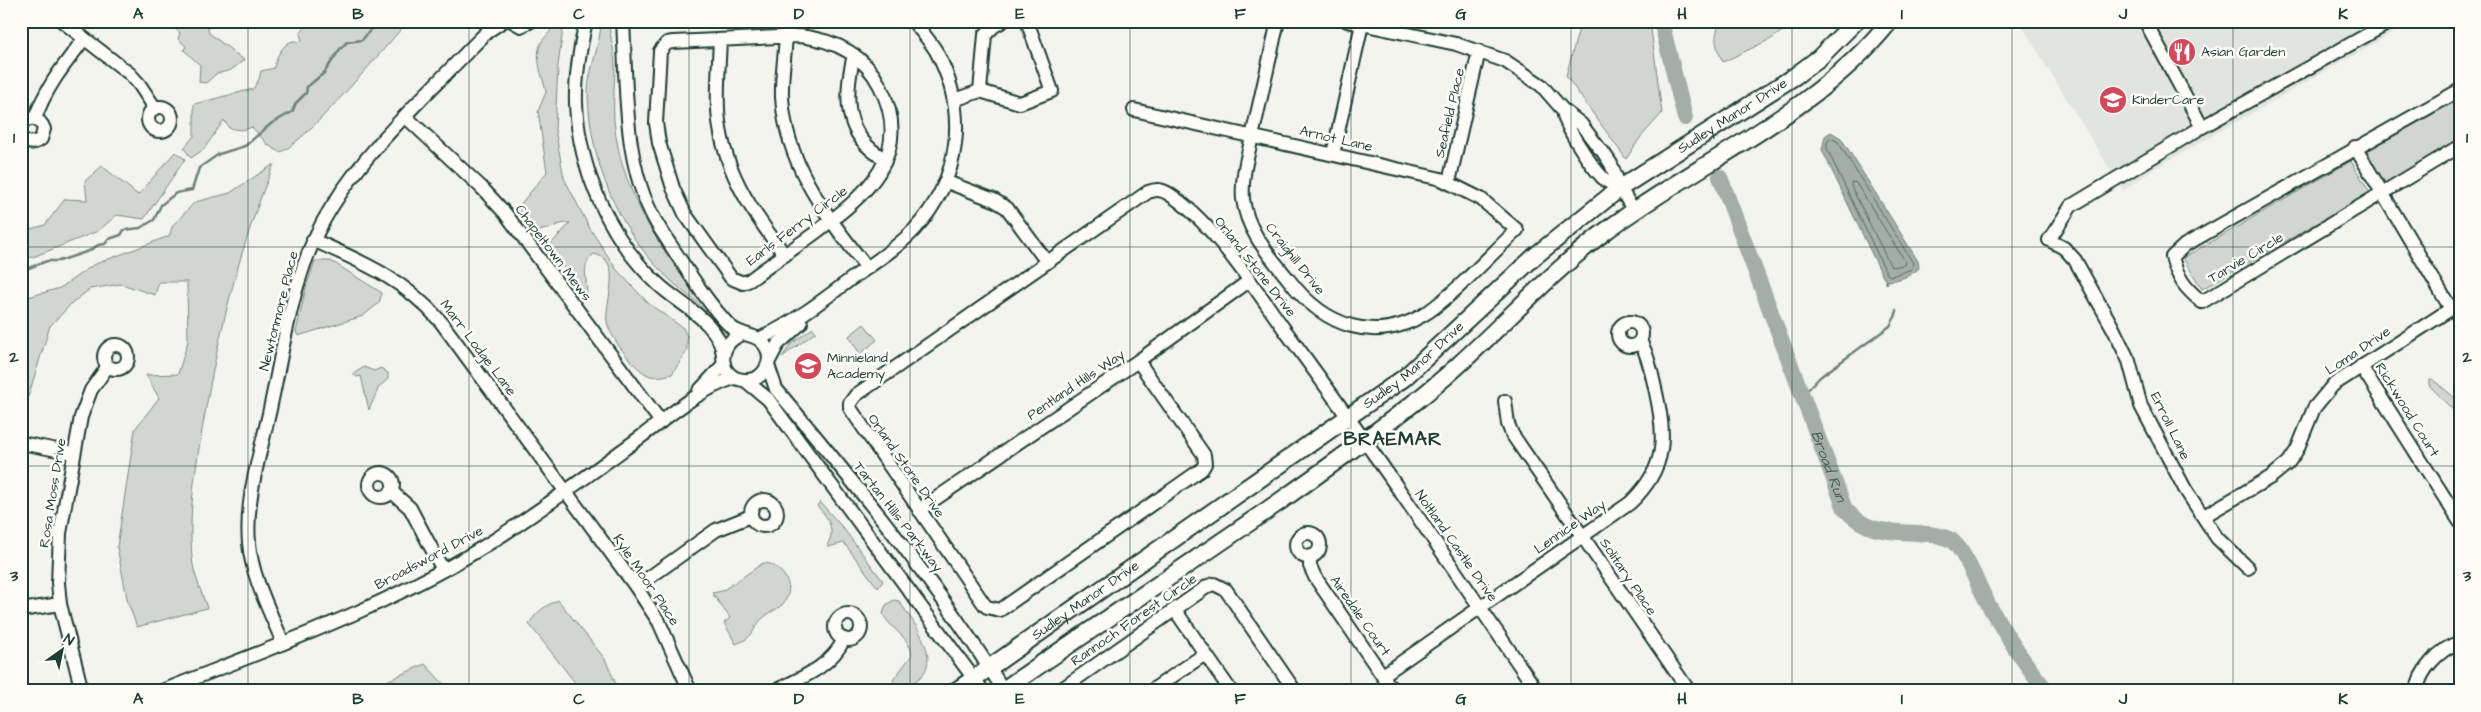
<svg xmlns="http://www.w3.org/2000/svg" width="2481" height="712" font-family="'Architects Daughter',sans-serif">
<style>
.built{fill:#e2e5df}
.green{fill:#d1d6d1;stroke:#788a82}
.water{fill:#a3aea7;stroke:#6e8179}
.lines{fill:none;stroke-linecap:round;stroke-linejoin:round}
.shore{stroke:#546a62;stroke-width:1}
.stream{stroke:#6e8179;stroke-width:2.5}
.river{stroke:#a3aea7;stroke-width:16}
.minor-casing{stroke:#1f3d34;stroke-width:16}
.major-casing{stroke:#1f3d34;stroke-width:20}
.minor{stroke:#fdfcf7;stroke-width:12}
.major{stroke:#fdfcf7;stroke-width:16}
.grid{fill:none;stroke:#1f3d34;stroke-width:1;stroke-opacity:0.55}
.labels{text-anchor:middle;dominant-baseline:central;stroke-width:5;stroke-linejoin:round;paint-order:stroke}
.poi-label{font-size:14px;fill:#1f3d34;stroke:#fdfcf7;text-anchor:start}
.street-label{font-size:14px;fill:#1f3d34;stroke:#fdfcf7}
.water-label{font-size:15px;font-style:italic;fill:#475f56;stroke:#fdfcf7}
.district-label{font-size:19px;font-weight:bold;letter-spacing:1px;fill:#1f3d34;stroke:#fdfcf7}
.neatline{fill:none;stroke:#1f3d34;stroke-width:2}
.grid-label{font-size:16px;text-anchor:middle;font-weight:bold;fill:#1f3d34}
</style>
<rect width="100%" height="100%" fill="#f4f4ef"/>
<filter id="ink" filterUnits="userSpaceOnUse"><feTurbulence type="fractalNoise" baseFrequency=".02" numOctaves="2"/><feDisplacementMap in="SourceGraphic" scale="10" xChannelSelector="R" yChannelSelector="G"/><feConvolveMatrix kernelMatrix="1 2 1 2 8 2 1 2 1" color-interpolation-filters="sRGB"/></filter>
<g filter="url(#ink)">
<polygon class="built" points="2019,21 2414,21 2154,169 2123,191"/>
<g class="green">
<polygon points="155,21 206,21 209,33 244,60 231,70 216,74 206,83 199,82 200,65 184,50 186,46 178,39 180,33 173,27 162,28"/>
<path d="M310,21H408C391,41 297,152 279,152L268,145L252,127C243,131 238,130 229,128L224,120L204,149L191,158L184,148L194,136V104L253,89L259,79L261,71L274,68C275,59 283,43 293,41C296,41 299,42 302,41L300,34Z"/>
<path d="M554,21H564L558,66L555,129L564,178L589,227L617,270L648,303L683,328L687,336V351L672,374C663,376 654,379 646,374C632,366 610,337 607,322C604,302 625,260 594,254C578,267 590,283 586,298L552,252L550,245L570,223C559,222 549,230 538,231L521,214L519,206L547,172L538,111L546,92C543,77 533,56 542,41C547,34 553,31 554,21Z"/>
<path d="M601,21H608C611,38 615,53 615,70C614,87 613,103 614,120C621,201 671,265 722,324L719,327C704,306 682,292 664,274C617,228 589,159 588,92C588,70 601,45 601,21Z"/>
<polygon points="1581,21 1650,21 1662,113 1640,138 1626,159 1566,76"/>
<path d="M1721,21H1797L1771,39L1723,62C1715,46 1713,36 1721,21Z"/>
<polygon points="2460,96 2460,138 2384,185 2366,149"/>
<polygon points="175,152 185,159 144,219 117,215 98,231 33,257 21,258 21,232 45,225 65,199 87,200 85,181 102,166 138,195"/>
<polygon points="2351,161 2370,193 2202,289 2183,258"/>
<path d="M274,164C240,245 219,332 204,419C196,465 188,510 192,557C193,574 202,592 207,608L137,627L128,603L117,547L135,429L159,398L146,375L178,374L188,341L187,282H159L155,295L121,284L90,289L72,303L50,326L28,397L21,394V299L60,288L93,265L169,236L173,225L195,202L230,193Z"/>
<polygon points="315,261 331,261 382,293 379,303 363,316 298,336 296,332 306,287"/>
<polygon points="864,324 877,340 860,354 849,336"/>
<polygon points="813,328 816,332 782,357 792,343"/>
<polygon points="364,367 374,371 381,368 388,373 388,379 379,387 369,410 361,376 357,377 353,374"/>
<polygon points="2432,379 2460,402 2460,425 2452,409 2429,385 2429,381"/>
<path d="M820,502L843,528L883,581L878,588L844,543L828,547C827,542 830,541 831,535C832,523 825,514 817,506Z"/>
<path d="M763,563C771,563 775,566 780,571C790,579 792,595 782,605C776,610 768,613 763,618C750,630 757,636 736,644L724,623L730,618L712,593L722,591Z"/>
<path d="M558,600L605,659L619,691H571L577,685L529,624C537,611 545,606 558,600Z"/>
<path d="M894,600L899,601C912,621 945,659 917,680C906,688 902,691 889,691L896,685L893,680L912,655C911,638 890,629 883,614L886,605Z"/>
<polygon points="425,664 450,691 364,691"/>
</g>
<path class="water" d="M1831,132L1841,138L1918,261L1919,268C1912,276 1897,281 1886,281L1883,277L1822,150L1825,136Z"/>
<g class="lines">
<g class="shore">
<polygon points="1831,138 1838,142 1913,263 1912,269 1891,276 1887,274 1827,149 1827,143"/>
<polygon points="1852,182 1856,183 1905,261 1904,265 1891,267 1851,186"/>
</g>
<g class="stream">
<polyline points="21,271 47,261 59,261 89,251 98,245 105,244 109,239 121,235 124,230 140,228 154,220 161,205 176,193 192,190 199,168 219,154 245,146 272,123 292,112 296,103 306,93 307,87 324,73 340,49 347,42 362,40 378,21"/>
<polyline points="1886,281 1887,283"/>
<polyline points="1803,395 1820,377 1890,326 1896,315 1896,310"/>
</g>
<g class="river">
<polyline points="1661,21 1685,118"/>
<path id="s1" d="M1720,177L1845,509C1870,537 1895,530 1929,534C1936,535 1944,536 1951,540C1965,549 1981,593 1991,609C2007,637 2026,666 2047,691"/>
</g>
<defs>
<g id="minor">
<polyline points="62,21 130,74 139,84 155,108"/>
<polyline points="512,21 521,26 531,21"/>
<path d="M586,21C580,48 575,77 576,104C579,170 610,240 658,284C680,305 720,322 723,355"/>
<path d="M623,21C627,90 622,172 662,232C680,259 708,305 731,327C742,337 759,333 766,347C774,361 764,379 748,380C718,382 714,343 743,334"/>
<path d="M786,21C787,48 781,72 782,97C786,166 827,216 867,268"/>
<polyline points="1347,21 1456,44 1505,61 1541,85 1563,110 1581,124 1599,148"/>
<polyline points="2145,21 2202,127"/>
<path d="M800,36C834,40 864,54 880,86C915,156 865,195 815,233C793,249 771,264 750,280L743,283L731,278L685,214L673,188L659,143L656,123L660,51L667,43L673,42Z"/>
<path d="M720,40C719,63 717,86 718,110C721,167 751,211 785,255"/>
<path d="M854,55C844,96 843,136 885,159"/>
<path d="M2460,90L2185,245L2172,257C2178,279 2185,288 2202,302L2460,146"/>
<polyline points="980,91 985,35 994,26 1003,21"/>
<polyline points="954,100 980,91 1020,103 1052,91 1027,21"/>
<circle cx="160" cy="119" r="12"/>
<path d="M1134,110L1441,179L1481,199L1517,230C1489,256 1459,290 1428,312C1375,346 1324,326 1289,280C1270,256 1247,232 1243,199C1241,175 1249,152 1254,128C1262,93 1270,57 1278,21"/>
<path d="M1563,110C1564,126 1591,166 1603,178C1608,183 1614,185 1620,188"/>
<polyline points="406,117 482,188 505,213 661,422"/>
<path d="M35,119C45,88 65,64 84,39"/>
<path d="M21,124C30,115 40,118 44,129L41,139C34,144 27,144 21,138"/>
<polyline points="2355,147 2451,309"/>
<polyline points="1603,152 1611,164 1620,188 1634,211"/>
<polyline points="1333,154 1362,24"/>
<polyline points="947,182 994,200 1007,208 1047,262"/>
<polyline points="1449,182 1479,51"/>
<path d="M313,240C363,262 405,280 441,322L636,587L659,622L690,691"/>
<circle cx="1630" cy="334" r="12"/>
<path d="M759,339C793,323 822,301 851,279C872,264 896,249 914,230C961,179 969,112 936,51C930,41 921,31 913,21"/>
<circle cx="116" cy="357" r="12"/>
<polyline points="769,361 778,344 801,323"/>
<path d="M1138,361L1204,455L1205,464L1202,469L1000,610L987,607L984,604L850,408V403L856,395L1148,192C1156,189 1161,189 1169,194C1213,222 1253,286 1284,329C1371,447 1454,569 1537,691"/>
<path d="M768,365L776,389C857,486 937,583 1004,691"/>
<polyline points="2361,366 2460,522"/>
<polyline points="746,381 768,399 983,691"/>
<polyline points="699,391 724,364"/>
<polyline points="1505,401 1508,424 1512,434 1689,691"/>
<polyline points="21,443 73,453"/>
<circle cx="381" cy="485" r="12"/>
<polyline points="392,492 410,508 443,570"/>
<circle cx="764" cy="513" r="13"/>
<polyline points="919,510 1138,361 1249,281"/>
<polyline points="2204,516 2271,477 2288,463 2297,450 2314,408 2333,385 2460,303"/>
<circle cx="1308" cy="545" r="12"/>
<polyline points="1310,556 1310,566 1315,577 1393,691"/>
<polyline points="2248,568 2217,538 2185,489 2141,406 2129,361 2113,328 2075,260 2064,248 2049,240 2071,206 2202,127 2392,21"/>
<polyline points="636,587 716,530 751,516"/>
<polyline points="21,610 60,604"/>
<polyline points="1175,610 1231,691"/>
<circle cx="848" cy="627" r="13"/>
<path d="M283,643C270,611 252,578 249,543C245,498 261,452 270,409C285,341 293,268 331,208C368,148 422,99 470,49L488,31L503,21"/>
<path d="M1383,675L1630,503C1668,467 1666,436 1655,388C1651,371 1648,355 1640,341"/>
<polyline points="82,691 60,604 58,583 60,533 81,417 91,390 108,366"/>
<path d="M162,691C275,646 393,605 496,539C546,507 594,471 642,436C670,415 700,389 734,378"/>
<path d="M775,691C801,678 831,667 844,639"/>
<polyline points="1059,691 1208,586 1214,584 1226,590 1295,691"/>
<polyline points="1151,691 1205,654"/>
<path d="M2417,691C2419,670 2440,649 2460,642"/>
</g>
<g id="major">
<path id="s2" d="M956,691L1404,378L1535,256L1620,188L1795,76L1819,58L1856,21"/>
<path d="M1002,691C1138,596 1280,507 1411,405C1479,353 1534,286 1603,233C1697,162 1815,115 1890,21"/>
</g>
</defs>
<use href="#minor" class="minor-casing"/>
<use href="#major" class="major-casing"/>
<use href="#minor" class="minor"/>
<use href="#major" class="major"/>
</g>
</g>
<path class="grid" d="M248,21V691M469,21V691M689,21V691M910,21V691M1130,21V691M1351,21V691M1571,21V691M1792,21V691M2012,21V691M2233,21V691M21,247H2460M21,466H2460"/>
<defs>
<symbol id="restaurant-disc" viewBox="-11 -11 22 22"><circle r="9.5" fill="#d1495b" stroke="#fdfcf7"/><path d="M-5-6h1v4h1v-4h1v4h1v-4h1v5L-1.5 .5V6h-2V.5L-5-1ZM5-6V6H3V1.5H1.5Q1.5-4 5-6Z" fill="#fff"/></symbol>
<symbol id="school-disc" viewBox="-11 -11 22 22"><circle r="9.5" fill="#d1495b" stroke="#fdfcf7"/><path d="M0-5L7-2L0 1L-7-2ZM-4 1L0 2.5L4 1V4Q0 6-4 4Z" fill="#fff"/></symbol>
</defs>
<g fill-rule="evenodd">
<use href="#restaurant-disc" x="2166" y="36" width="32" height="32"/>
<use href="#school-disc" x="2097" y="84" width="32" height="32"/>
<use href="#school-disc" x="792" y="350" width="32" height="32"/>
</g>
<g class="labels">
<g class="poi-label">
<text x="2201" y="52">Asian Garden</text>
<text x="2132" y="100">KinderCare</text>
<text x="827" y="358">Minnieland<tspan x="827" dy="16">Academy</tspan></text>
</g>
<g class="street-label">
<text transform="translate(1450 113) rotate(-77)">Seafield Place</text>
<text stroke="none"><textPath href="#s2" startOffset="968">Sudley Manor Drive</textPath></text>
<text transform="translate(1336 139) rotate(13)">Arnot Lane</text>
<text transform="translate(797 226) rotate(-37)">Earls Ferry Circle</text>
<text transform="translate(553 253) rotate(53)">Chapeltown Mews</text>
<text transform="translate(2246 258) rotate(-31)">Tarvie Circle</text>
<text transform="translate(1295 259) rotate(52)">Craighill Drive</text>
<text transform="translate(1255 267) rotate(52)">Orland Stone Drive</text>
<text transform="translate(279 311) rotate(-76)">Newtonmore Place</text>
<text transform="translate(478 348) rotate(53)">Marr Lodge Lane</text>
<text transform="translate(2358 351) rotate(-34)">Loma Drive</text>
<text stroke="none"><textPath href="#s2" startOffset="562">Sudley Manor Drive</textPath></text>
<text transform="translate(1076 385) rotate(-34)">Pentland Hills Way</text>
<text transform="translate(2407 410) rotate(58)">Rickwood Court</text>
<text transform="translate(2170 426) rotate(64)">Erroll Lane</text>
<text transform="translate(906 466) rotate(55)">Orland Stone Drive</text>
<text transform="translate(53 493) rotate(-81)">Rosa Moss Drive</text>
<text transform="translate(898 517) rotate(52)">Tartan Hills Parkway</text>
<text transform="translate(1570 527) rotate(-35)">Lennice Way</text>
<text transform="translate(1456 546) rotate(55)">Noltland Castle Drive</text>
<text transform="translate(429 558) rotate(-28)">Broadsword Drive</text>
<text transform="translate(1628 577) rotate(56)">Solitary Place</text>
<text transform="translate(646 580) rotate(56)">Kyle Moor Place</text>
<text stroke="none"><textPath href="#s2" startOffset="158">Sudley Manor Drive</textPath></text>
<text transform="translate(1360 616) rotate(55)">Airedale Court</text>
<text transform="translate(1134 620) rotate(-35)">Rannoch Forest Circle</text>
</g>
<g class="water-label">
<text stroke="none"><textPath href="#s1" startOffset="309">Broad Run</textPath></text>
</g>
<g class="district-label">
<text x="1393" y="439">BRAEMAR</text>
</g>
</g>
<rect width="2481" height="712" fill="none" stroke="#fdfcf7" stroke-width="55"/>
<g transform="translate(62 650) rotate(33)" stroke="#fdfcf7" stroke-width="4" paint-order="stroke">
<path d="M0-4L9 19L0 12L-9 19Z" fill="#1f3d34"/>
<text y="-8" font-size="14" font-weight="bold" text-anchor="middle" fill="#1f3d34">N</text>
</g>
<rect x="28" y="28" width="2426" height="656" class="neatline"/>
<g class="grid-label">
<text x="138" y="19">A</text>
<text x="358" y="19">B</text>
<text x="579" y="19">C</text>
<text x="799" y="19">D</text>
<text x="1020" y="19">E</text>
<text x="1240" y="19">F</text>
<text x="1461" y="19">G</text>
<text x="1682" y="19">H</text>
<text x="1902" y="19">I</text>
<text x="2123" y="19">J</text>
<text x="2343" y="19">K</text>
<text x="14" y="143">1</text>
<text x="2467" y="143">1</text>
<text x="14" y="362">2</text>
<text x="2467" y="362">2</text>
<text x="14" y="581">3</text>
<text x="2467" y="581">3</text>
<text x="138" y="704">A</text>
<text x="358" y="704">B</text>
<text x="579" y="704">C</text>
<text x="799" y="704">D</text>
<text x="1020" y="704">E</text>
<text x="1240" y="704">F</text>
<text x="1461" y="704">G</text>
<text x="1682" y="704">H</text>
<text x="1902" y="704">I</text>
<text x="2123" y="704">J</text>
<text x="2343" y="704">K</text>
</g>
</svg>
